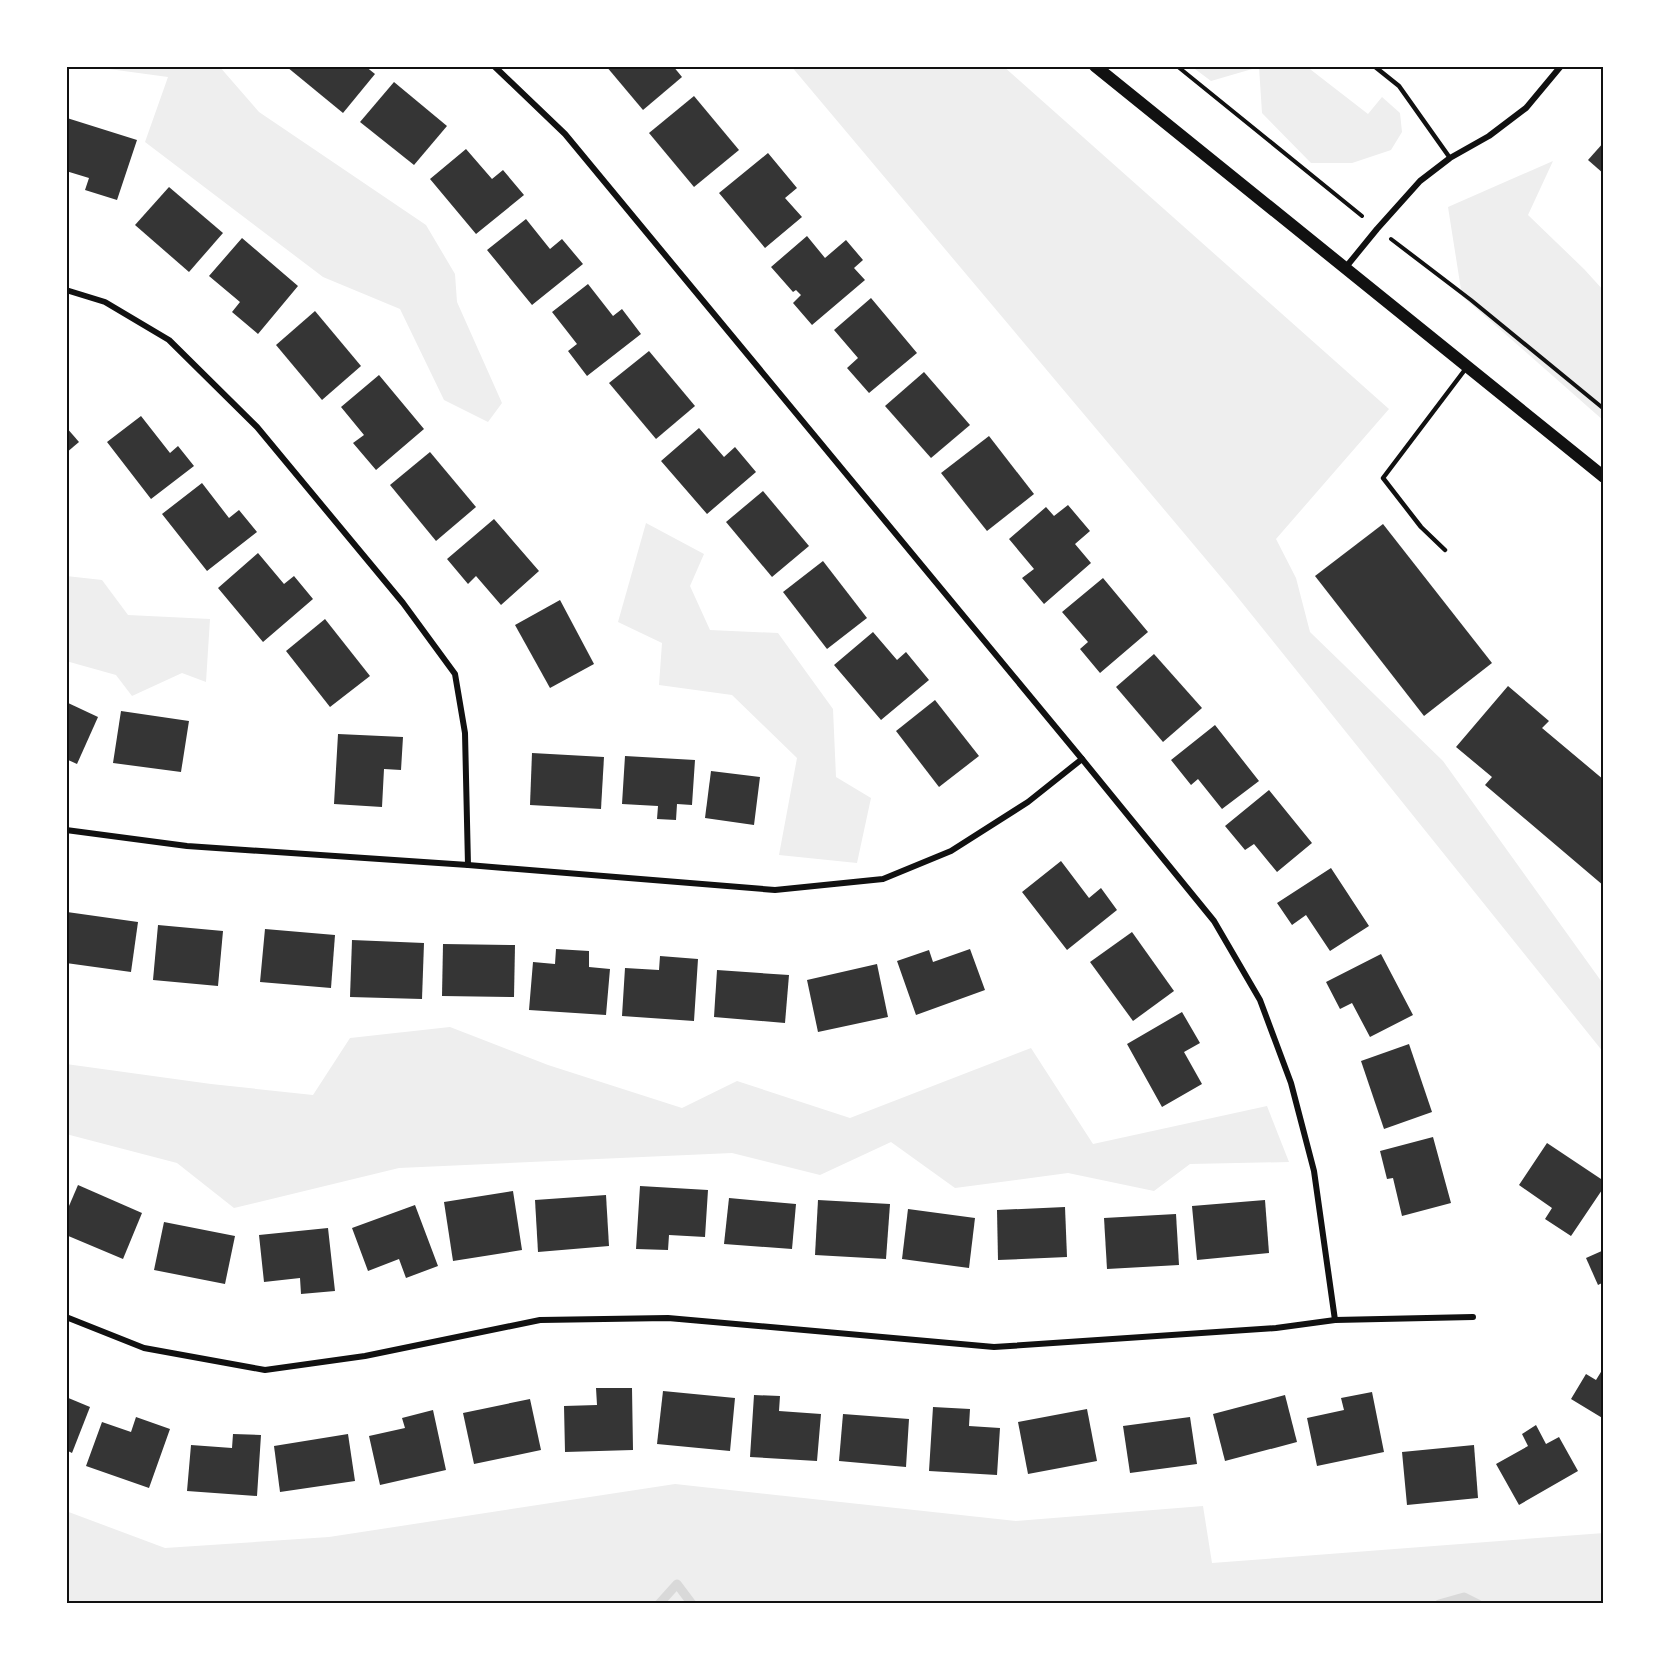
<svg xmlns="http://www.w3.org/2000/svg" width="1670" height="1670" font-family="'IBM Plex Sans',sans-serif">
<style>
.green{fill:#eee}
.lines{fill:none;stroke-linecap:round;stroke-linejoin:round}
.stream{stroke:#d9d9d9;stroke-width:9}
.building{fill:#353535}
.path{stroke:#111;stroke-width:4}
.service{stroke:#111;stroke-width:4.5}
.minor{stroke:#111;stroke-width:6}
.secondary{stroke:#111;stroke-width:12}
.neatline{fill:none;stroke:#111;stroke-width:2}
</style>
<rect width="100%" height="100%" fill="#fff"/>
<g class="green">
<polygon points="103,66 219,66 259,112 426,225 455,274 457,302 502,403 488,422 444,400 400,309 323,277 145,142 168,77 109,69"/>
<polygon points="791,66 1003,66 1389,409 1276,539 1296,578 1310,632 1443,761 1604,985 1604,1053 1231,589"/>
<polygon points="1191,66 1306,66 1368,114 1382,97 1400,113 1402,132 1391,150 1352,163 1311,163 1262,113 1259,67 1211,81"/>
<polygon points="1553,161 1528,215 1584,269 1604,291 1604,421 1462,296 1448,207"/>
<polygon points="646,523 704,554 690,586 710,630 778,633 833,709 836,777 871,798 857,863 779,855 797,758 732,695 659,685 662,643 618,622"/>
<polygon points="66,576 102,580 128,615 210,619 206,682 182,673 132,696 116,675 66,661"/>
<polygon points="450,1027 548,1065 682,1108 737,1081 850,1118 1031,1048 1093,1144 1267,1106 1289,1162 1190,1164 1154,1191 1068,1173 955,1188 891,1142 820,1175 732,1153 399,1168 234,1208 177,1163 66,1134 66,1064 211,1084 313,1095 350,1038"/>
<polygon points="675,1484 1016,1521 1203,1506 1212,1563 1604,1533 1604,1604 66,1604 66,1511 165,1548 329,1537"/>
</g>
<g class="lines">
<g class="stream">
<polyline points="659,1604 677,1584 692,1604"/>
<polyline points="1439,1604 1464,1597 1478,1604"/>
</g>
</g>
<g class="building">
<polygon points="288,66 365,66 375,74 343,113 287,67"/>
<polygon points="606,66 673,66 682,77 643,110"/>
<polygon points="394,82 447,126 414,165 360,122"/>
<polygon points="694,96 739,150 694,187 649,133"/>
<polygon points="67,118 137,140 117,200 85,190 89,178 66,171"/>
<polygon points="1604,142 1604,174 1588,160"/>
<polygon points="466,149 492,179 503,170 524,195 476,234 430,179"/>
<polygon points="768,153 797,188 785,198 802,217 765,248 719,193"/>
<polygon points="169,187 223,233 189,272 135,225"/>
<polygon points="526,219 550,249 562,239 583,264 532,305 487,250"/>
<polygon points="807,236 825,258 846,240 863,260 854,268 865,280 812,325 793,303 801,295 796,290 793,292 771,267"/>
<polygon points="242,238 298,286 258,334 232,312 240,302 209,276"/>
<polygon points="588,284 613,316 622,309 641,334 587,376 568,351 577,344 552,312"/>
<polygon points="871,298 917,353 869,393 847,368 858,358 834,330"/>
<polygon points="315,311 361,366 322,400 276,345"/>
<polygon points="649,351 695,406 656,439 609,383"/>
<polygon points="924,372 970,425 931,458 885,406"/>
<polygon points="379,375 424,429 376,470 353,443 364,435 341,407"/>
<polygon points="141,416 170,453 178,446 194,466 151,499 107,442"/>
<polygon points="66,427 79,442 66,453"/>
<polygon points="699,428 724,457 735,447 756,472 707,514 661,461"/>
<polygon points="989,436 1034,494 987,531 941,473"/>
<polygon points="430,452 476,507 436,541 390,485"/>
<polygon points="202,483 229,518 239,510 257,532 207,571 162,514"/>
<polygon points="763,491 809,546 772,577 726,522"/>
<polygon points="1068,505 1090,531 1075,544 1091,563 1044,604 1022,578 1034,569 1009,539 1046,507 1054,516"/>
<polygon points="494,519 539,571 501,605 476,576 468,584 447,559"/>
<polygon points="1383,524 1492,663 1424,716 1315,576"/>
<polygon points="258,553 284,584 294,576 313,599 263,642 218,588"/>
<polygon points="823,561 867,618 827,649 783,592"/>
<polygon points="1103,578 1148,632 1100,673 1080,649 1088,642 1062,612"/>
<polygon points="560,600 594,664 550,688 515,625"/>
<polygon points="325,619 370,676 330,707 286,651"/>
<polygon points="873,632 897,660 906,652 929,680 881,720 834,665"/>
<polygon points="1154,654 1202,708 1163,742 1116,687"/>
<polygon points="1508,686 1549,721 1542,728 1604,780 1604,886 1485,785 1492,777 1456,747"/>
<polygon points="935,700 979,756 939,787 896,731"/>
<polygon points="66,702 98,717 77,764 66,759"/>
<polygon points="121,711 189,721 181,772 113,763"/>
<polygon points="1215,725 1259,781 1222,809 1198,779 1191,785 1171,760"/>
<polygon points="338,734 403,737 401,770 384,769 382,807 334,804"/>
<polygon points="532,753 604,757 601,809 530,805"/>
<polygon points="625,756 695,760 692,805 677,804 676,820 657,819 658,806 622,804"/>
<polygon points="711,771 760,777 754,825 705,818"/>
<polygon points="1269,790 1312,843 1277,872 1254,844 1245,850 1225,826"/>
<polygon points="1061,861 1089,898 1101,888 1117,910 1067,950 1022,892"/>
<polygon points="1331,868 1369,926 1330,951 1306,915 1292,925 1277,903"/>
<polygon points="67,912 138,922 131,972 66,963"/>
<polygon points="158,925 223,931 218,986 153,980"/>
<polygon points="265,929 335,935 331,988 260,982"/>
<polygon points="1132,932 1174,991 1133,1021 1090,962"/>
<polygon points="352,940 424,943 422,999 350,997"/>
<polygon points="443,944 515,945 514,997 442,996"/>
<polygon points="556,949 589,951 589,967 610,969 606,1015 529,1010 533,962 555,964"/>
<polygon points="970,949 985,990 916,1015 897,961 929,950 933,962"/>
<polygon points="1381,954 1413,1015 1370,1037 1352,1003 1340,1009 1326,982"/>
<polygon points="660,956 698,959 694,1021 622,1016 625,968 659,970"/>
<polygon points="877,964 888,1017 818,1032 807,980"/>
<polygon points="717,970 789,975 785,1023 714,1017"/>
<polygon points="1182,1012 1200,1043 1184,1052 1202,1084 1162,1107 1127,1044"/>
<polygon points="1409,1044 1432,1112 1384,1129 1361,1061"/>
<polygon points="1433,1137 1451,1203 1402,1216 1393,1178 1387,1179 1380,1151"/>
<polygon points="1547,1143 1604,1181 1604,1187 1571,1236 1545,1219 1552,1208 1519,1185"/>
<polygon points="78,1185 142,1213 123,1259 66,1235 66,1213"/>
<polygon points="640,1186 708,1190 705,1237 669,1235 668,1250 636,1249"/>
<polygon points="513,1191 522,1250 453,1261 444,1202"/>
<polygon points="606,1195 609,1246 538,1252 535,1200"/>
<polygon points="729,1198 796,1204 792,1249 724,1244"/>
<polygon points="818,1200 890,1204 886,1259 815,1255"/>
<polygon points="1265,1200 1269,1253 1197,1260 1192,1206"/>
<polygon points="415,1205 438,1266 406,1278 399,1259 368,1271 352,1228"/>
<polygon points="1065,1207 1067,1257 998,1260 997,1210"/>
<polygon points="908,1209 975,1218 969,1268 902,1259"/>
<polygon points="1176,1214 1179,1265 1107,1269 1104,1218"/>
<polygon points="164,1222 235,1236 225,1284 154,1270"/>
<polygon points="328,1228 335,1291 301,1294 300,1278 264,1282 259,1235"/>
<polygon points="1604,1250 1604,1282 1598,1285 1586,1258"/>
<polygon points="1604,1367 1604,1419 1571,1399 1586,1374 1596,1380"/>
<polygon points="596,1388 632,1388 633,1450 565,1452 564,1406 597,1405"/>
<polygon points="663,1391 735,1398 730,1451 657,1444"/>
<polygon points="1372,1392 1384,1452 1317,1466 1307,1418 1344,1410 1341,1398"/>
<polygon points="754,1395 780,1396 779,1411 821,1414 817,1461 750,1457"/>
<polygon points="1285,1395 1297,1442 1225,1461 1213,1414"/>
<polygon points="66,1397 90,1407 72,1453 66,1450"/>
<polygon points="530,1399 541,1450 474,1464 463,1413"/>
<polygon points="933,1407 970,1409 969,1426 1000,1428 997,1475 929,1471"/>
<polygon points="1087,1409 1097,1461 1028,1474 1018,1422"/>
<polygon points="433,1410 446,1470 380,1485 369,1436 405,1428 402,1418"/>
<polygon points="843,1414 909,1419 906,1467 839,1461"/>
<polygon points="136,1417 170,1429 149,1488 86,1466 102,1422 131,1432"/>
<polygon points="1190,1417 1197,1464 1130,1473 1123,1426"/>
<polygon points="1536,1425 1546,1444 1559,1437 1578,1471 1519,1505 1496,1464 1528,1446 1522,1434"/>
<polygon points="233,1434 261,1435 257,1496 187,1491 191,1445 232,1448"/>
<polygon points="348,1434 355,1481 280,1492 274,1446"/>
<polygon points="1474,1445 1478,1498 1407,1505 1402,1452"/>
</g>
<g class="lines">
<g class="path">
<polyline points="1177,66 1362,216"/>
<polyline points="1391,239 1471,300 1604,409"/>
</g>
<g class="service">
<polyline points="1374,66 1399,86 1450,158"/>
<polyline points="1445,550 1421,527 1383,478 1467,367"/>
</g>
<g class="minor">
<polyline points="494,66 565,134 1082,759 1214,921 1260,1000 1291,1083 1314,1171 1335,1320"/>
<polyline points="1346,267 1377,229 1420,181 1450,158 1489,136 1526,108 1561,66"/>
<polyline points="66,290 105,302 169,340 257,427 403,603 455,674 465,733 468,865"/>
<polyline points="66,830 187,846 468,865 775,890 883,879 951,851 1028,802 1082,759"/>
<polyline points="66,1317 144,1348 265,1370 365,1356 540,1320 668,1318 994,1347 1276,1328 1335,1320 1473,1317"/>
</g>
<polyline class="secondary" points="1095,66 1604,477"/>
</g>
<rect width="1670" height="1670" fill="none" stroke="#ffffff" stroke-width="135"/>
<rect x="68" y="68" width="1534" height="1534" class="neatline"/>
</svg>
